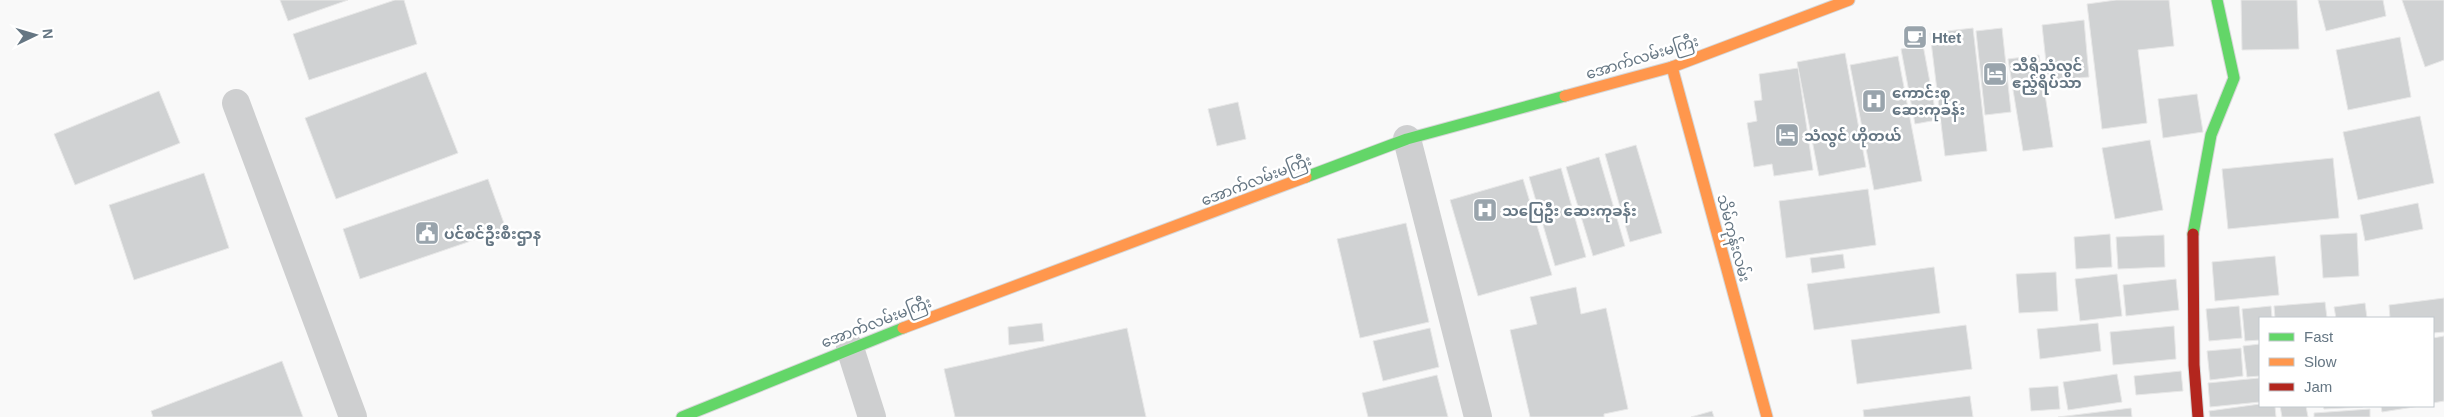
<svg xmlns="http://www.w3.org/2000/svg" width="2444" height="417" font-family="Arial,'Noto Sans Myanmar',sans-serif">
<style>
.building{fill:#d0d2d3;stroke:#e8e8e8}
.lines{fill:none;stroke-linecap:round;stroke-linejoin:round}
.fast-casing{stroke:#d5d6d7;stroke-width:13}
.slow-casing{stroke:#d5d6d7;stroke-width:13}
.jam-casing{stroke:#d5d6d7;stroke-width:13}
.street{stroke:#cecfd0;stroke-width:28}
.fast{stroke:#63d668;stroke-width:11}
.slow{stroke:#ff974d;stroke-width:11}
.jam{stroke:#b3261e;stroke-width:11}
.labels{text-anchor:middle;dominant-baseline:central;stroke-width:5;stroke-linejoin:round;paint-order:stroke}
.poi-label{font-size:15px;font-weight:bold;fill:#657683;stroke:#fff;text-anchor:start}
.street-label{font-size:15px;fill:#657683;stroke:#fff}
</style>
<rect width="100%" height="100%" fill="#f9f9f9"/>
<g class="building">
<polygon points="280,0 348,0 288,21"/>
<polygon points="395,0 404,0 417,44 309,80 293,34"/>
<polygon points="2116,0 2169,0 2174,46 2138,50 2147,123 2102,129 2087,4"/>
<polygon points="2241,0 2297,0 2299,49 2242,50"/>
<polygon points="2318,0 2383,0 2386,16 2326,31"/>
<polygon points="2402,0 2444,0 2444,60 2425,67"/>
<polygon points="2084,20 2089,77 2048,81 2042,25"/>
<polygon points="1973,28 1987,151 1945,156 1930,33"/>
<polygon points="2002,28 2011,112 1985,115 1976,31"/>
<polygon points="2400,37 2411,97 2348,110 2336,50"/>
<polygon points="1923,45 1937,120 1915,124 1901,49"/>
<polygon points="1845,53 1866,167 1819,176 1797,62"/>
<polygon points="2039,55 2053,147 2023,151 2008,59"/>
<polygon points="1898,56 1922,181 1874,190 1850,65"/>
<polygon points="1798,68 1813,170 1774,176 1772,164 1754,167 1747,123 1757,121 1754,101 1762,100 1759,74"/>
<polygon points="426,72 458,153 336,199 305,118"/>
<polygon points="159,91 180,143 75,185 54,134"/>
<polygon points="2197,94 2203,132 2163,138 2158,99"/>
<polygon points="1238,102 1246,139 1217,146 1208,109"/>
<polygon points="2420,116 2434,183 2358,200 2343,132"/>
<polygon points="2150,140 2163,210 2115,219 2102,148"/>
<polygon points="1636,145 1662,233 1630,242 1605,154"/>
<polygon points="1599,157 1625,246 1593,256 1566,167"/>
<polygon points="2333,158 2339,218 2228,229 2222,169"/>
<polygon points="1561,168 1586,257 1555,266 1529,177"/>
<polygon points="204,173 229,248 134,280 109,205"/>
<polygon points="488,179 506,229 360,279 343,229"/>
<polygon points="1523,179 1552,275 1478,296 1450,200"/>
<polygon points="1868,189 1876,245 1786,258 1779,201"/>
<polygon points="2418,203 2423,229 2365,241 2360,215"/>
<polygon points="1406,223 1429,322 1360,338 1337,239"/>
<polygon points="2357,233 2359,276 2323,278 2320,235"/>
<polygon points="2110,234 2112,267 2076,269 2074,237"/>
<polygon points="2164,235 2165,267 2118,269 2116,237"/>
<polygon points="1843,254 1845,268 1812,273 1810,258"/>
<polygon points="2275,256 2279,295 2215,301 2212,262"/>
<polygon points="1934,267 1940,313 1814,330 1807,284"/>
<polygon points="2056,272 2058,311 2019,313 2016,274"/>
<polygon points="2117,274 2122,316 2080,321 2075,279"/>
<polygon points="2176,279 2179,310 2126,316 2123,285"/>
<polygon points="1576,287 1581,314 1606,308 1628,409 1604,414 1604,417 1530,417 1510,330 1537,324 1530,297"/>
<polygon points="2444,298 2444,332 2433,333 2433,318 2390,318 2389,305"/>
<polygon points="2325,302 2327,318 2275,318 2274,306"/>
<polygon points="2365,303 2367,318 2336,318 2334,307"/>
<polygon points="2239,306 2242,338 2209,341 2206,309"/>
<polygon points="2271,306 2272,318 2260,318 2260,340 2245,341 2242,309"/>
<polygon points="1042,323 1044,341 1009,345 1008,327"/>
<polygon points="2098,323 2101,351 2040,359 2037,329"/>
<polygon points="1966,325 1972,369 1857,384 1851,340"/>
<polygon points="2174,326 2176,359 2113,365 2110,332"/>
<polygon points="1127,328 1146,417 955,417 944,369"/>
<polygon points="1430,328 1439,367 1383,381 1373,341"/>
<polygon points="2444,336 2444,401 2433,403 2433,338"/>
<polygon points="2260,344 2260,376 2247,377 2243,346"/>
<polygon points="2241,348 2243,376 2210,380 2207,351"/>
<polygon points="282,361 303,417 153,417 151,411"/>
<polygon points="2181,371 2183,391 2136,395 2134,376"/>
<polygon points="2117,374 2122,402 2068,410 2063,382"/>
<polygon points="1437,375 1448,417 1368,417 1362,393"/>
<polygon points="2259,378 2260,402 2210,407 2208,383"/>
<polygon points="2058,386 2060,409 2031,411 2029,388"/>
<polygon points="1970,396 1973,417 1864,417 1863,410"/>
<polygon points="2260,404 2275,406 2276,417 2210,417 2209,411"/>
<polygon points="2280,406 2306,406 2308,417 2282,417"/>
<polygon points="2323,406 2363,406 2363,407 2324,409"/>
<polygon points="2381,406 2420,406 2382,412"/>
<polygon points="2131,408 2132,417 2058,417"/>
<polygon points="2370,409 2370,417 2314,417 2314,413"/>
<polygon points="1712,411 1714,417 1691,417"/>
</g>
<g class="lines">
<defs>
<g id="fast">
<polyline points="1306,177 1407,139 1565,96"/>
<polyline points="2193,234 2211,135 2234,78 2217,0"/>
<polyline points="682,417 903,328"/>
</g>
<g id="slow">
<polyline points="1672,67 1767,417"/>
<polyline points="1565,96 1672,67 1849,0"/>
<polyline points="903,328 1306,177"/>
</g>
<polyline id="jam" points="2193,234 2194,365 2198,417"/>
</defs>
<use href="#fast" class="fast-casing"/>
<use href="#slow" class="slow-casing"/>
<use href="#jam" class="jam-casing"/>
<g class="street">
<polyline points="236,103 353,417"/>
<polyline points="1407,139 1478,417"/>
<polyline points="850,348 872,417"/>
</g>
<use href="#fast" class="fast"/>
<use href="#slow" class="slow"/>
<use href="#jam" class="jam"/>
</g>
<defs>
<symbol id="cafe-square" viewBox="-11 -11 22 22"><rect x="-9" y="-9" width="18" height="18" rx="4" fill="#99a4ac" stroke="#fff"/><path d="M-5.5-4.5H6V0H3Q3 3.5 0 3.5H-2.5Q-5.5 3.5-5.5 0ZM3-3.2v2h1.7v-2ZM-6 4.5H4V6H-6Z" fill="#fff"/></symbol>
<symbol id="hotel-square" viewBox="-11 -11 22 22"><rect x="-9" y="-9" width="18" height="18" rx="4" fill="#99a4ac" stroke="#fff"/><path d="M-6-4.5h1.5V1H6V5H4.5V3h-9V5H-6ZM-4 0a1.8 1.8 0 1 1 3.6 0ZM.5 0V-2.5h3Q6-2.5 6 0Z" fill="#fff"/></symbol>
<symbol id="hospital-square" viewBox="-11 -11 22 22"><rect x="-9" y="-9" width="18" height="18" rx="4" fill="#99a4ac" stroke="#fff"/><path d="M-5-5h3v3.5h4V-5h3V5h-3V1.5h-4V5h-3Z" fill="#fff"/></symbol>
<symbol id="civic-square" viewBox="-11 -11 22 22"><rect x="-9" y="-9" width="18" height="18" rx="4" fill="#99a4ac" stroke="#fff"/><path d="M-.6-6.5H3V-4.5H.6V-3L4-1V1h2V6H-6V1h2V-1L-.6-3ZM-1.2 2.5V6h2.4V2.5Z" fill="#fff"/></symbol>
</defs>
<g fill-rule="evenodd">
<use href="#cafe-square" x="1901" y="23" width="28" height="28"/>
<use href="#hotel-square" x="1981" y="60" width="28" height="28"/>
<use href="#hospital-square" x="1860" y="87" width="28" height="28"/>
<use href="#hotel-square" x="1773" y="121" width="28" height="28"/>
<use href="#hospital-square" x="1471" y="196" width="28" height="28"/>
<use href="#civic-square" x="413" y="219" width="28" height="28"/>
</g>
<g class="labels">
<g class="poi-label">
<text x="1932" y="37">Htet</text>
<text x="2012" y="65">သီရိသံလွင်<tspan x="2012" dy="17">ဧည့်ရိပ်သာ</tspan></text>
<text x="1892" y="92">ကောင်းစု<tspan x="1892" dy="17">ဆေးကုခန်း</tspan></text>
<text x="1804" y="135">သံလွင် ဟိုတယ်</text>
<text x="1502" y="210">သပြေဦး ဆေးကုခန်း</text>
<text x="444" y="233">ပင်စင်ဦးစီးဌာန</text>
</g>
<g class="street-label">
<text transform="translate(1642 57) rotate(-17)">အောက်လမ်းမကြီး</text>
<text transform="translate(1256 180) rotate(-21)">အောက်လမ်းမကြီး</text>
<text transform="translate(1734 238) rotate(75)">သိမ်ကုန်းလမ်း</text>
<text transform="translate(876 322) rotate(-21)">အောက်လမ်းမကြီး</text>
</g>
</g>
<rect x="2259" y="317" width="175" height="90" fill="#ffffff" stroke="#c1c8cd"/>
<rect x="2269" y="333" width="25" height="8" fill="#63d668" stroke="#c1c8cd"/>
<text x="2304" y="342" font-size="15" fill="#657683">Fast</text>
<rect x="2269" y="358" width="25" height="8" fill="#ff974d" stroke="#c1c8cd"/>
<text x="2304" y="367" font-size="15" fill="#657683">Slow</text>
<rect x="2269" y="383" width="25" height="8" fill="#b3261e" stroke="#c1c8cd"/>
<text x="2304" y="392" font-size="15" fill="#657683">Jam</text>
<g transform="translate(35 35) rotate(85)" stroke="#ffffff" stroke-width="4" paint-order="stroke">
<path d="M0-4L9 19L0 12L-9 19Z" fill="#657683"/>
<text y="-8" font-size="14" font-weight="bold" text-anchor="middle" fill="#657683">N</text>
</g>
</svg>
